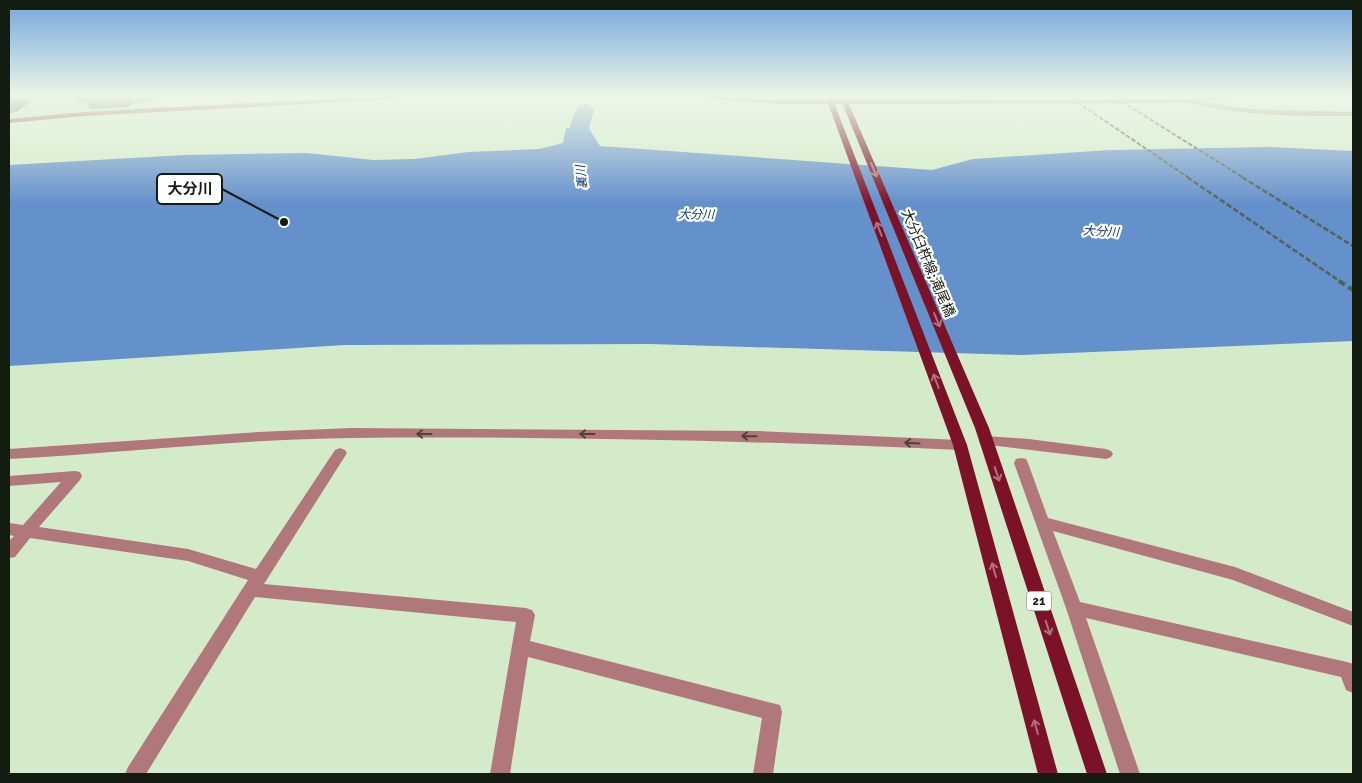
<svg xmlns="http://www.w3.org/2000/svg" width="1362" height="783" font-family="Signika,'Noto Sans JP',sans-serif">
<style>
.built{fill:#c6e1bb}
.water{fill:#6490cb}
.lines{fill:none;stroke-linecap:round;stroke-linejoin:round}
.river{fill:#6490cb;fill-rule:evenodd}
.street{fill:#b1787b;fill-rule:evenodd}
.secondary{fill:#93424a;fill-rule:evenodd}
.primary{fill:#7b1228;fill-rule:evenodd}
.rail-far2{stroke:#556350;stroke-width:2;stroke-dasharray:4.5 2;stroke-linecap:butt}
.rail-far1{stroke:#556350;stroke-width:2.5;stroke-dasharray:5.5 2.5;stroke-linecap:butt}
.rail{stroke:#556350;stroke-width:4;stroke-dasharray:7 4;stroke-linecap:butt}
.wall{fill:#575c3f}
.shaded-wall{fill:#474b33}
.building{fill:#656b49;stroke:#474b33}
.oneway{stroke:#b0717e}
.oneway2{stroke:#52413b}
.labels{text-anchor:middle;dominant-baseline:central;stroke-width:4.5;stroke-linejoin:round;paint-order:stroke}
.far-water-label{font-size:12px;font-style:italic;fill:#08356b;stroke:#fff}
.shield{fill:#fff;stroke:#5a6058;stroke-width:1}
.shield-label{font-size:12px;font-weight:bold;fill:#131c10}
.street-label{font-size:14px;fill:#131c10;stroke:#fff}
.leader{fill:none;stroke:#131c10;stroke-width:2}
.callout-dot{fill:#131c10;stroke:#fff;stroke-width:2}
.callout{fill:#fff;stroke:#131c10;stroke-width:2}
.callout-label{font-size:15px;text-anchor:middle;font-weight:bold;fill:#131c10}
</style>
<rect width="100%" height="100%" fill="#d4ebca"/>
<polygon class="built" points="9,95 160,95 147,109 9,118"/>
<polygon class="water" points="588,127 600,146 932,170 973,159 1110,150 1269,147 1353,151 1353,341 1021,355 650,344 344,345 9,366 9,165 185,155 307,153 373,160 415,159 468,152 539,149 563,143 566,128"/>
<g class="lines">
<path class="river" d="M585,104L591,106L594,110L587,135L593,171L590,176L582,178L574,176L571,171C569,148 565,126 579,106Z"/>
<g class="street">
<polygon points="1136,95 1143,95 1152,101 1147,102"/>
<path d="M1186,99L1248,109L1353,112V116C1296,116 1239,116 1184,102V100Z"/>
<path d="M351,428L759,431L960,440L965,442L967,445L965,448L960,450C758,441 555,436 353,438C238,439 123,453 9,459V449L258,432Z"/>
<polygon points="986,436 1029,439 1106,449 1111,451 1113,454 1111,457 1106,459 981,444 979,441 981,438"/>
<polygon points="340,448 345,450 347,453 264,584 526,608 532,610 535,615 530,641 780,705 782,712 773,774 753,774 762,718 528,657 510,774 490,774 516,622 255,597 146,774 125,774 128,767 248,580 188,561 30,538 15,557 9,558 9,541 14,536 9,535 9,523 23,525 61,482 9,486 9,476 75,471 80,472 82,476 80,480 39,527 188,549 256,569 335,450"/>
<polygon points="1021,458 1026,459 1028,463 1048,518 1235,567 1353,612 1353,626 1233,580 1053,531 1080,602 1347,662 1353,664 1353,693 1346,690 1341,677 1086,618 1140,774 1120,774 1066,608 1014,463 1016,459"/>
</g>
<g class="secondary">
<polygon points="403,95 437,95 434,97 84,116 9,123 9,119 84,112"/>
<polygon points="676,95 703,95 779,100 1186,99 1229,95 1249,95 1246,97 1186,103 884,104 779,104 679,97"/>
</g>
<g class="primary">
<polygon points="825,95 831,95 967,445 1058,774 1038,774 953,445"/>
<polygon points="839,95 845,95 989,428 1107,774 1087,774 975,428"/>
</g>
<g class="rail-far2">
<polyline points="1067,95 1189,178"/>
<polyline points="1111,95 1244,178"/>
</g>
<g class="rail-far1">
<polyline points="1187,177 1341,282"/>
<polyline points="1242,177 1353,246"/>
</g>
<polyline class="rail" points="1339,281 1353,290"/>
</g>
<g class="wall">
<polygon points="9,95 16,112 9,113"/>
<polygon points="73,95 156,95 148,102 133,103 128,107 90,109 86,102 77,103"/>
</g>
<g class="shaded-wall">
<polygon points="15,95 41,95 16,112 9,100 9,99"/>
<polygon points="123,95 129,95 133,103 128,107"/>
<polygon points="145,95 156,95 148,102"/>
</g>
<polygon class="building" points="9,95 15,95 9,99"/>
<defs><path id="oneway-shaft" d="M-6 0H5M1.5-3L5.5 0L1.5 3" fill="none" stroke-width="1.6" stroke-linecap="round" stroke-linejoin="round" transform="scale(1.25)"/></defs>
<g class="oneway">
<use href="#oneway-shaft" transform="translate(874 170) rotate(67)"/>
<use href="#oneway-shaft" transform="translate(879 229) rotate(-111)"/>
<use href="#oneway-shaft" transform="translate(937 320) rotate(67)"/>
<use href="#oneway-shaft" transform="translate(936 381) rotate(-111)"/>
<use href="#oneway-shaft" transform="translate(997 474) rotate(72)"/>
<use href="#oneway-shaft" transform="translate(994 570) rotate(-105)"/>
<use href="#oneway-shaft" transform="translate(1048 628) rotate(72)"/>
<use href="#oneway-shaft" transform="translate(1036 727) rotate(-105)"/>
</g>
<g class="oneway2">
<use href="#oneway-shaft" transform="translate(424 434) rotate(180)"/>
<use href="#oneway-shaft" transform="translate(587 434) rotate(180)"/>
<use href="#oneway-shaft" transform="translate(749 436) rotate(-179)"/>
<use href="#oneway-shaft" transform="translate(912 443) rotate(-177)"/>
</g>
<linearGradient id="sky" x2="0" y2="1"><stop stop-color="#73a6dc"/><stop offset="0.47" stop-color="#ecf6e7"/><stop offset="1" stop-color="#ecf6e7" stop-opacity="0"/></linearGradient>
<rect width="1362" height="204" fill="url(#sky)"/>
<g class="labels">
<g class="far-water-label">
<text transform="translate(582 177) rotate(-96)">裏川</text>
<text transform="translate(696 215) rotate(1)">大分川</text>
<text transform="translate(1101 232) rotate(3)">大分川</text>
</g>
<rect class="shield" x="1026.5" y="591.5" width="25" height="19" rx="4"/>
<g class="shield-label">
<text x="1039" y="601">21</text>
</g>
<g class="street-label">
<text transform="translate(928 263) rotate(67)">大分臼杵線;滝尾橋</text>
</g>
</g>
<path class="leader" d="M284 222L222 189"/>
<circle class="callout-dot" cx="284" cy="222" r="5"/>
<rect class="callout" x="157" y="174" width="65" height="30" rx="5"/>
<g class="callout-label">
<text x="190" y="194">大分川</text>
</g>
<rect width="1362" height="783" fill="none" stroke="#131c10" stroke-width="20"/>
</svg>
